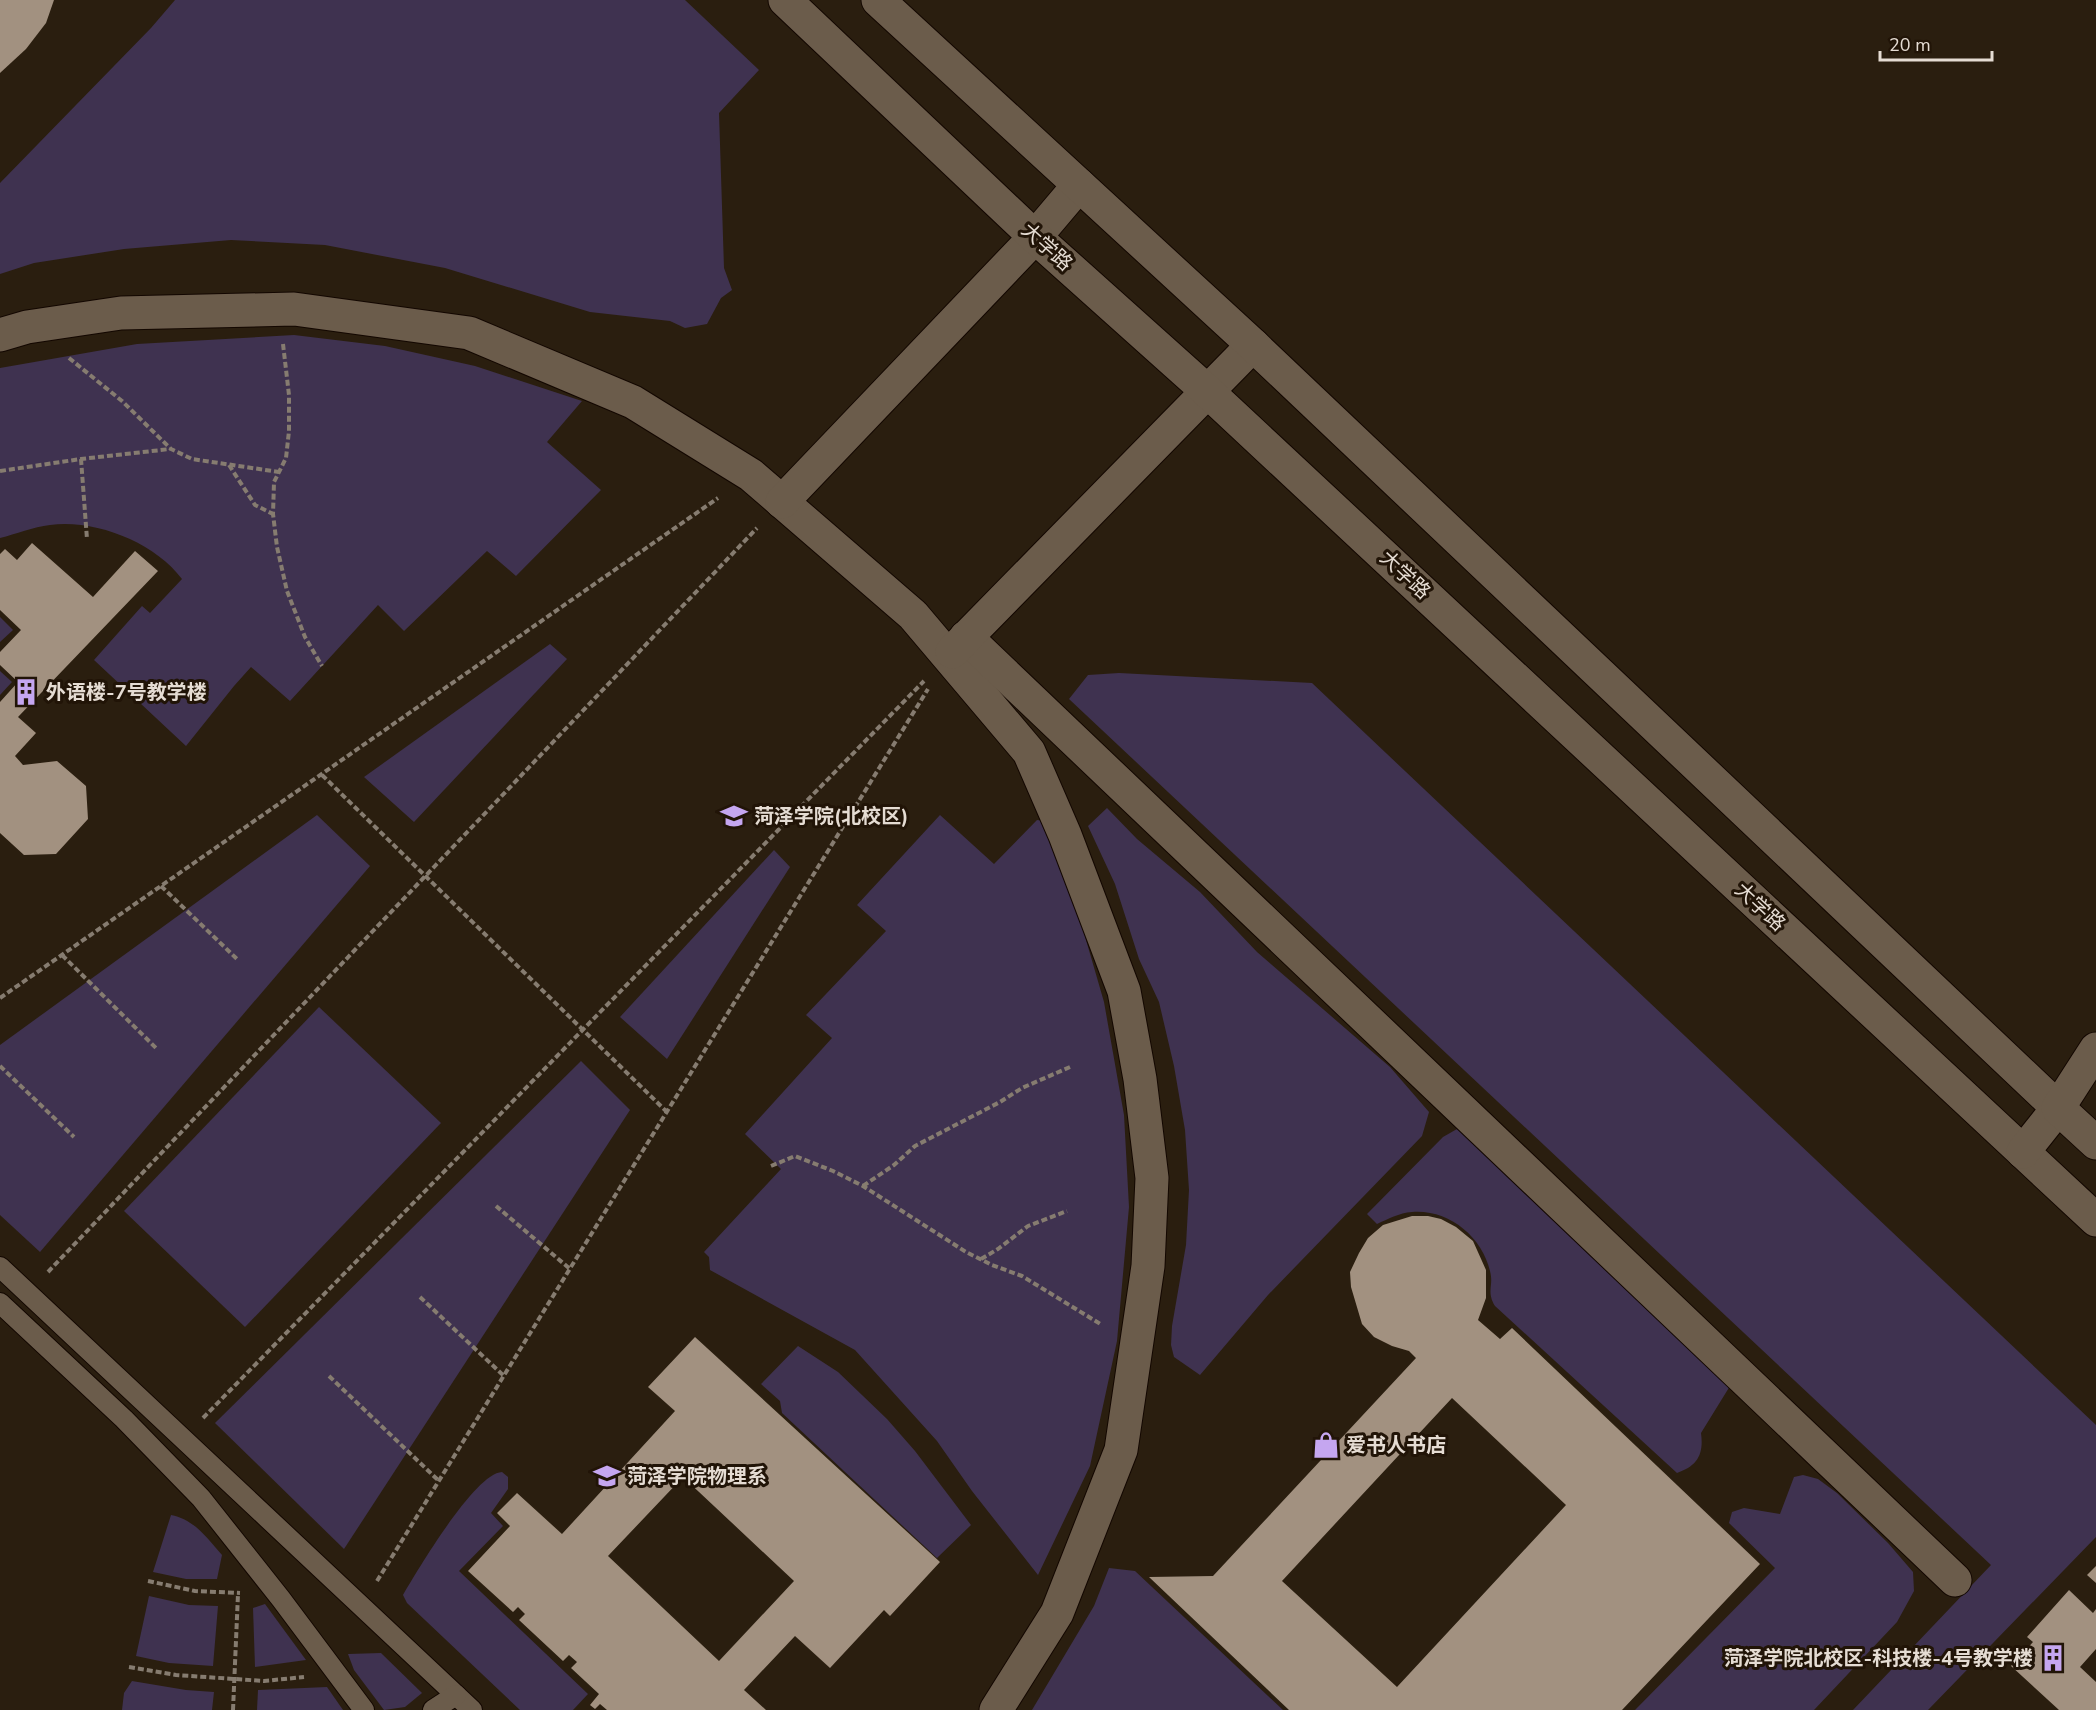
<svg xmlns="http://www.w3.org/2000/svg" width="2096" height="1710" font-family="'Nunito Sans','Noto Sans SC',sans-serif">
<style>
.green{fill:#3f3250}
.building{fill:#a29180;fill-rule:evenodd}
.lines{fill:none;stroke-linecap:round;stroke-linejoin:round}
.service-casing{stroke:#130700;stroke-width:22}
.minor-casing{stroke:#130700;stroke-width:35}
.secondary-casing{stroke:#130700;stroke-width:35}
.path{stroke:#867c70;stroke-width:4;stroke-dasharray:6 3;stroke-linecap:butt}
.service{stroke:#6b5c4b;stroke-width:20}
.minor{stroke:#6b5c4b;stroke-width:33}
.secondary{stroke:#6b5c4b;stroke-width:33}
.labels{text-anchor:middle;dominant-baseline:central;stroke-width:6;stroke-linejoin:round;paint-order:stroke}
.street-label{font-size:20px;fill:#e5dcd3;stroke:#211407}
.poi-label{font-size:20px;font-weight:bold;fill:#e5dcd3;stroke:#211407;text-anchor:start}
</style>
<rect width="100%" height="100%" fill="#2a1e0f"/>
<g class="green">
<polygon points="175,0 685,0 759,70 719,113 724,268 732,290 721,298 707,324 685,328 670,321 590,312 445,268 325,245 231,240 124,249 34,263 0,274 0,183 151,28"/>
<path d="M294,335L385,346L475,366L582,401L547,442L601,490L516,576L487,551L404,631L378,605L290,701L251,667L234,686L186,746L94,660L142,606L150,613L182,579C154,542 95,519 50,525C33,527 16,534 0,538V368L137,344Z"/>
<polygon points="0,617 13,630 0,642"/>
<polygon points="550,644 567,659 414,822 364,777"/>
<polygon points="0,671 12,682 0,695"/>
<polygon points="1119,673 1312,683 2096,1425 2096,1537 1928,1710 1853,1710 1991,1565 1069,699 1088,675"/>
<polygon points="1107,808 1137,839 1200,892 1257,952 1390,1067 1429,1112 1422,1136 1268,1295 1200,1375 1174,1357 1171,1345 1172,1326 1186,1245 1189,1190 1185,1130 1174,1066 1159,1002 1139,959 1115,884 1088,826"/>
<polygon points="317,815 370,866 40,1252 0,1215 0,1045"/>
<polygon points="940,815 994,864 1037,820 1046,821 1073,895 1104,1002 1124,1115 1129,1207 1117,1341 1090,1466 1038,1575 972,1491 937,1441 855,1350 710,1270 709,1257 704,1252 781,1169 745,1134 832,1038 806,1015 886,931 857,905"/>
<polygon points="774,850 790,867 667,1059 620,1017"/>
<polygon points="319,1007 441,1123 245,1327 124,1211"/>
<polygon points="581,1061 630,1110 344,1549 215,1423"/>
<path d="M1457,1129L1467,1137L1730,1386L1701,1433C1704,1455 1697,1466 1677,1473L1495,1306C1486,1291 1494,1286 1490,1271C1482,1236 1448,1209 1412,1212C1399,1213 1388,1219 1377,1224L1367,1214L1443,1137Z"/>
<polygon points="798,1346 838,1372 887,1419 915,1451 971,1525 937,1558 782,1413 780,1401 761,1384"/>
<path d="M502,1472L508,1477V1489L491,1513L503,1526L459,1571L588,1694L573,1710H520L407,1603L403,1595C417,1571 475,1473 502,1472Z"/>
<polygon points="1803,1475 1818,1479 1837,1493 1888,1543 1913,1572 1914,1591 1897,1622 1814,1710 1635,1710 1775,1568 1729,1523 1732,1512 1744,1508 1780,1514 1794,1477"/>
<path d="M171,1515C195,1520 206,1537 222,1555L217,1579H186L153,1572Z"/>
<polygon points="1109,1568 1135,1571 1283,1710 1032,1710 1094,1606"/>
<polygon points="149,1596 189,1605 218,1606 213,1666 169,1663 136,1656"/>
<polygon points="265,1604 306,1660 255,1667 253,1608"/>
<polygon points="381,1653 422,1693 405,1707 384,1710 354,1670 348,1654"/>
<polygon points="132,1681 186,1690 214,1692 212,1710 122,1710 124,1693"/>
<polygon points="327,1687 343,1710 257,1710 258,1690"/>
</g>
<g class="building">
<polygon points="0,0 54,0 46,23 26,49 0,73"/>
<polygon points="32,543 93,597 135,551 158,571 18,717 36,733 15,756 23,765 57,761 86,786 88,819 56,854 24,855 0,833 0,702 18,682 0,665 0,652 21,630 0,610 0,554 5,549 17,560"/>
<path d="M1412,1216H1428L1441,1219L1456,1227L1473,1241L1486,1270V1298L1478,1320L1500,1339L1512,1328L1760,1564L1622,1710H1289L1149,1577L1213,1576L1416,1358L1409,1351L1392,1346L1374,1337L1362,1324L1351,1287L1350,1272L1359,1253L1368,1238L1383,1225ZM1452,1398L1566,1505L1397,1687L1282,1581Z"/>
<path d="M695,1337L940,1562L890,1616L884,1610L830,1668L795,1636L744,1690L766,1710H607L600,1704L595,1709L590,1705L599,1694L571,1668L577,1662L569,1655L563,1661L519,1620L525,1614L518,1607L513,1612L468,1571L510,1526L497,1513L517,1493L562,1534L675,1411L648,1387ZM683,1477L794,1581L719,1661L608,1556Z"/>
<polygon points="2096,1566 2096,1583 2087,1575"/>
<polygon points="2069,1590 2093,1613 2096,1609 2096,1649 2080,1667 2096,1682 2096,1710 2059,1710 2011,1666 2033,1642 2027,1637"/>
</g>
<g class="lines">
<defs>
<g id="service">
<polyline points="0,1267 472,1710"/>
<polyline points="0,1303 124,1419 201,1498 281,1599 364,1710"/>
<polyline points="433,1710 456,1695"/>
</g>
<g id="minor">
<polyline points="0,335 27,327 121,313 294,309 469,333 633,402 751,475 913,615 1029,752 1065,835 1124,991 1140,1079 1152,1178 1148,1266 1121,1450 1057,1613 996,1710"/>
<polyline points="782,502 1035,237 1079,185"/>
<polyline points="966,637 1955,1580"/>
<polyline points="952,652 1253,345"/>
</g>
<g id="secondary">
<polyline points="785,0 1035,237 1207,391 2096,1220"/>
<polyline points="878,0 1253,345 2058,1108 2023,1152"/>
<polyline points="2096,1049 2058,1108 2096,1143"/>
</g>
</defs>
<use href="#service" class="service-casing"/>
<use href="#minor" class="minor-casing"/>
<use href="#secondary" class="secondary-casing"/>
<g class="path">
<polyline points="283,344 289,395 289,431 286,458 274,482 273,514 277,547 287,591 305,637 322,666"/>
<polyline points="69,358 122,401 171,449 192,459 279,472"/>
<polyline points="81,459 87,539"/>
<polyline points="229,465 255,505 273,514"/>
<polyline points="0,471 81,459 170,449"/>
<polyline points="322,775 667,1112"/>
<polyline points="161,886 237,959"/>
<polyline points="62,955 157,1049"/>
<polyline points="0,998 718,498"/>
<polyline points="0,1066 74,1137"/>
<polyline points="771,1166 795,1156 833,1171 863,1186 966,1252 992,1265 1022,1276 1102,1325"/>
<polyline points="863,1186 894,1165 915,1146 1000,1102 1022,1088 1070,1067"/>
<polyline points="496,1206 570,1269"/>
<polyline points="981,1259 998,1249 1028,1226 1067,1211"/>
<polyline points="48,1272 757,528"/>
<polyline points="420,1297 504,1376"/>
<polyline points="329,1376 439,1481"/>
<polyline points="203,1418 924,681"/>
<polyline points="148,1581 195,1591 240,1593"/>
<polyline points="377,1581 928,689"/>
<polyline points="129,1667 176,1675 264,1681 304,1677"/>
<polyline points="233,1710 238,1594"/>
</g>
<use href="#service" class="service"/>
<use href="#minor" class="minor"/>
<use href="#secondary" class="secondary"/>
</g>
<defs>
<symbol id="building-bare" viewBox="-9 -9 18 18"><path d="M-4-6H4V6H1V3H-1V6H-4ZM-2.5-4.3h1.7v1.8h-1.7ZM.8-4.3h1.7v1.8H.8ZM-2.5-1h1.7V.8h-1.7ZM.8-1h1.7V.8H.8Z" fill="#c5a6f0" stroke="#211407" stroke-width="2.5" paint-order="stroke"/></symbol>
<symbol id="university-bare" viewBox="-9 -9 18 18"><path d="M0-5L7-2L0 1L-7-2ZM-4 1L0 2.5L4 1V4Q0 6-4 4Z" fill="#c5a6f0" stroke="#211407" stroke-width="2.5" paint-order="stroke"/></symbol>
<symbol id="shop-bare" viewBox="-9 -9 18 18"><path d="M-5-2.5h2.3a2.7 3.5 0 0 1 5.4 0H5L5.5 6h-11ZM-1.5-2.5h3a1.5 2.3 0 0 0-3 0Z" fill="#c5a6f0" stroke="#211407" stroke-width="2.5" paint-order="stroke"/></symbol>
</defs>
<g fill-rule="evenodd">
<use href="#building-bare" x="7" y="673" width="38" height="38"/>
<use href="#university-bare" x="715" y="797" width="38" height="38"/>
<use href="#shop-bare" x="1307" y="1426" width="38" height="38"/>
<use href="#university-bare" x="588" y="1457" width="38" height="38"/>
<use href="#building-bare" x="2034" y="1639" width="38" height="38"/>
</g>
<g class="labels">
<g class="street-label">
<text transform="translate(1047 247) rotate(42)">大学路</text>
<text transform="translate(1405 575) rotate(43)">大学路</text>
<text transform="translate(1760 907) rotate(43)">大学路</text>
</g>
<g class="poi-label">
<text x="46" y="692">外语楼-7号教学楼</text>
<text x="754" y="816">菏泽学院(北校区)</text>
<text x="1346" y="1445">爱书人书店</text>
<text x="627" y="1476">菏泽学院物理系</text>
<text x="2033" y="1658" text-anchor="end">菏泽学院北校区-科技楼-4号教学楼</text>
</g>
</g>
<path d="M1880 51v9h112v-9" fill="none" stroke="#e5dcd3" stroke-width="3"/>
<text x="1889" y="51" font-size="18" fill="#e5dcd3" stroke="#211407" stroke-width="4.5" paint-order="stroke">20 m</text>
</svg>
